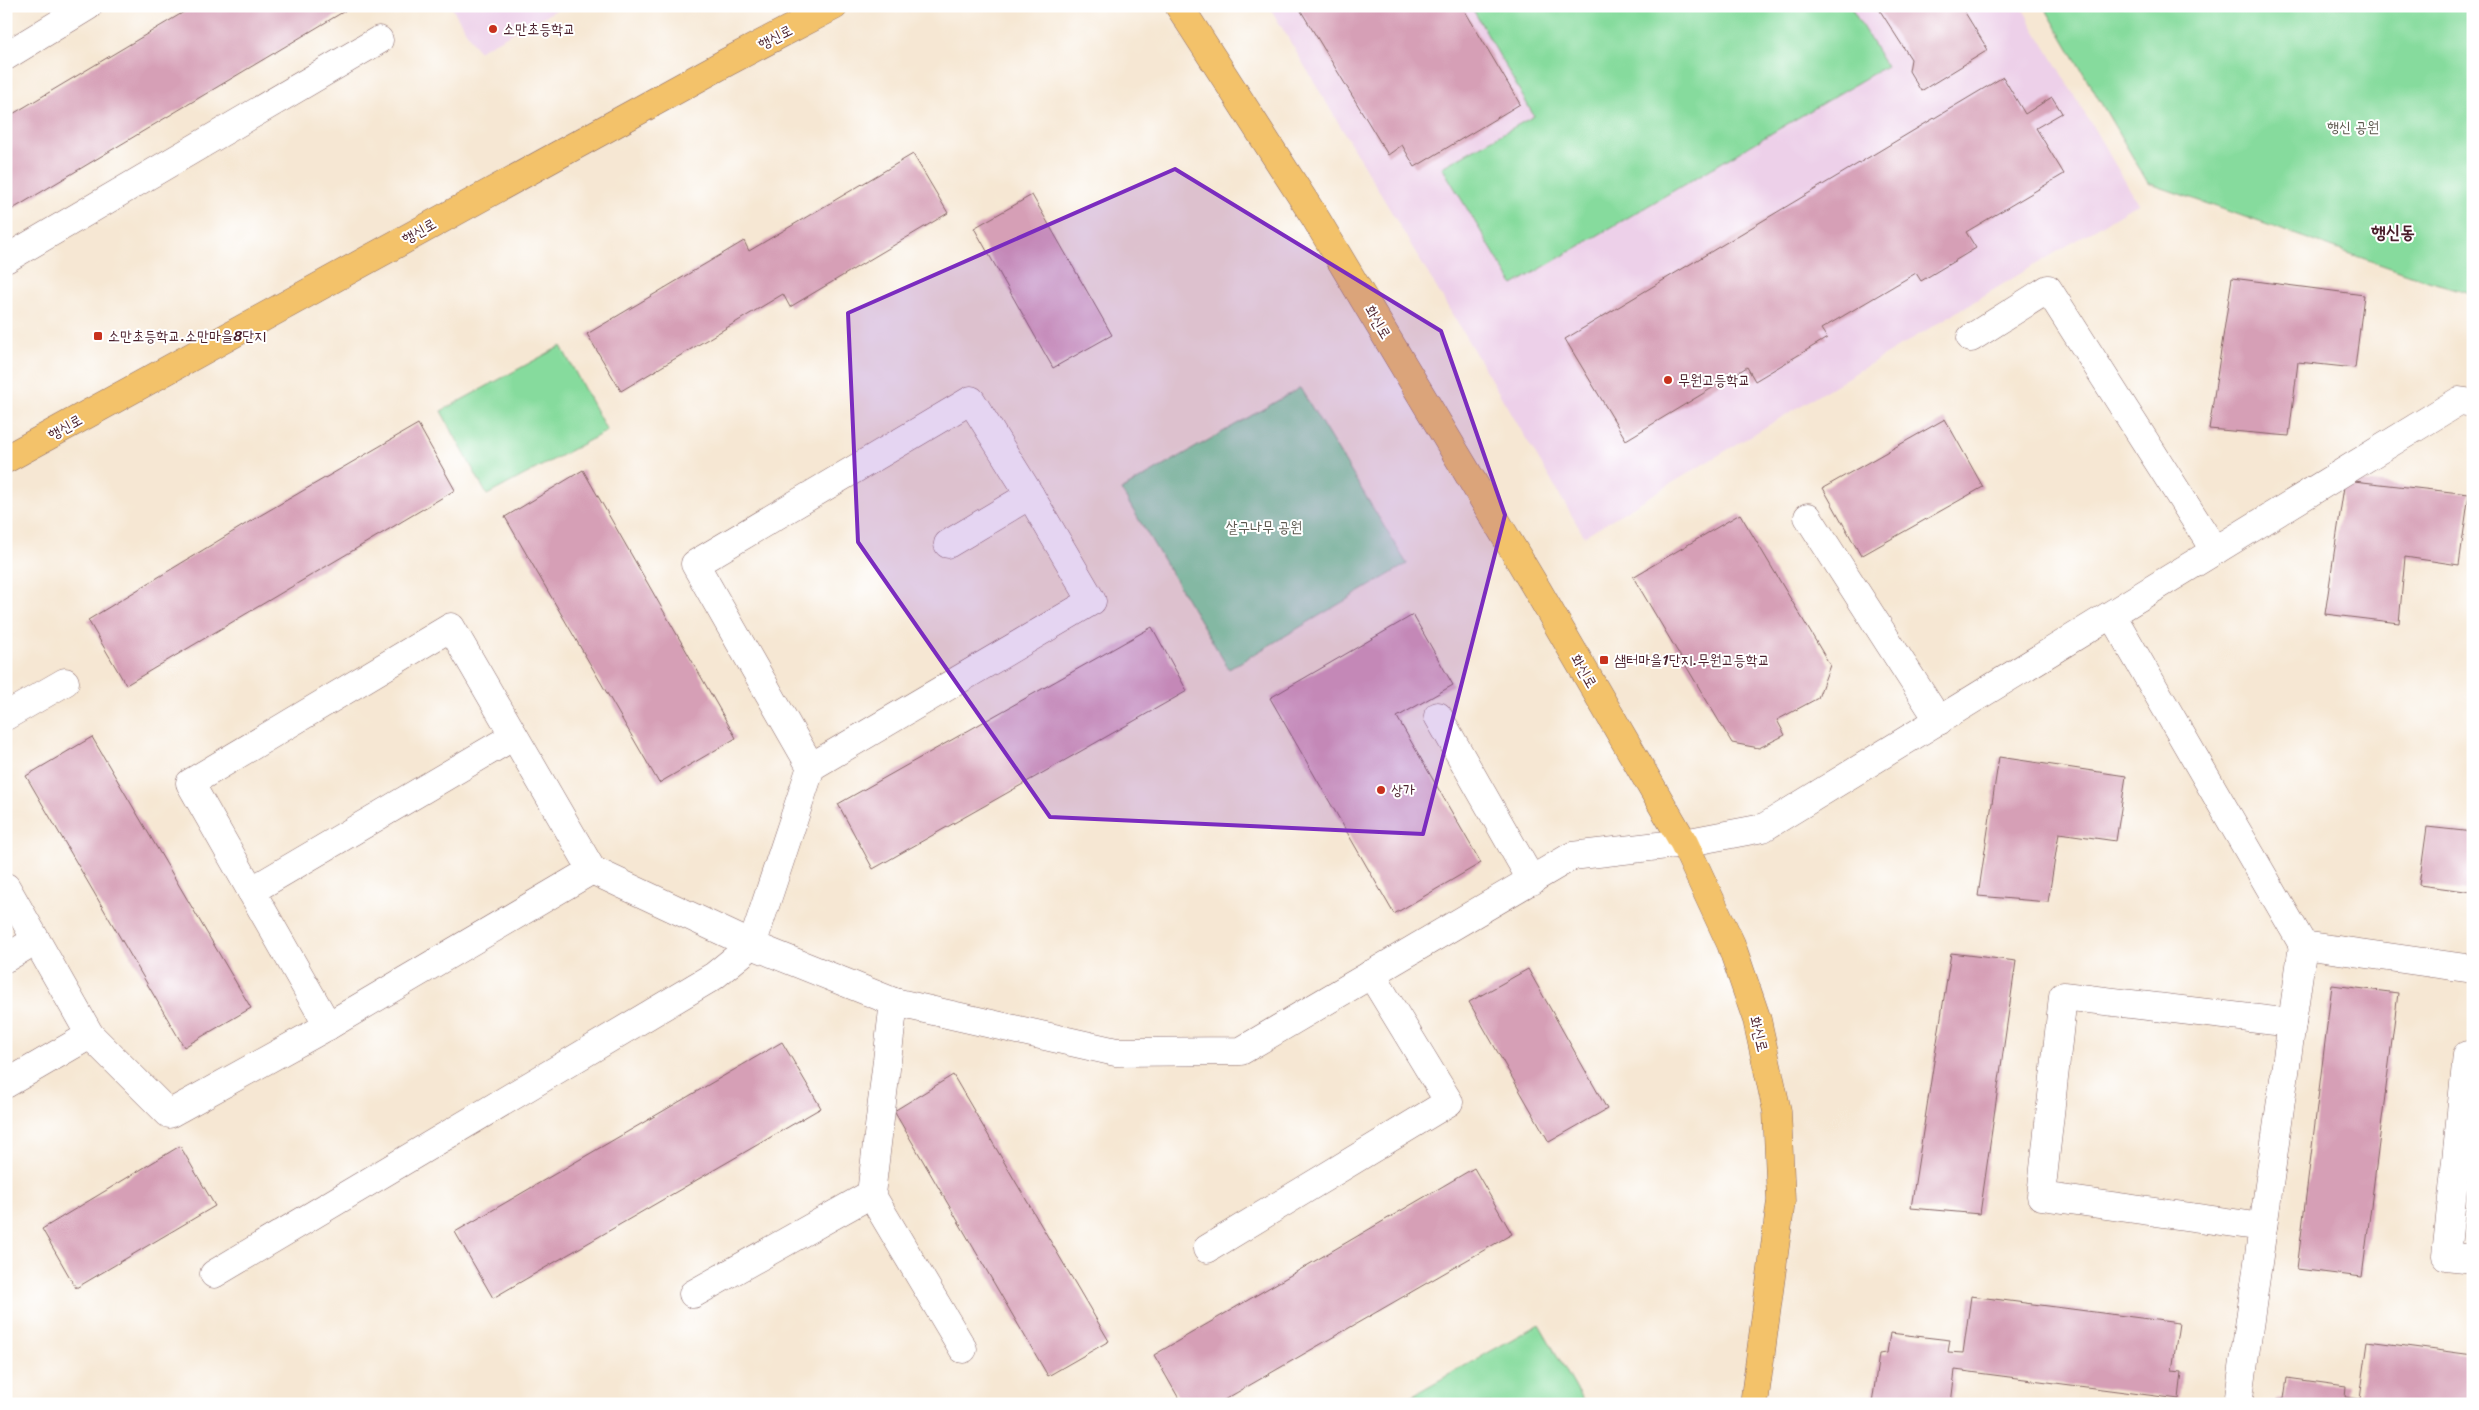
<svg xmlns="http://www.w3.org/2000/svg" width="2479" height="1410" font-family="Sriracha,'Poor Story',sans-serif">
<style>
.built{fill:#edd0e9}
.green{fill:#86db9d;stroke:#687d64}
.building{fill:#d69fb6}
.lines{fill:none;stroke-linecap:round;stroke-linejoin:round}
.minor-casing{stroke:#866566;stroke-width:29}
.major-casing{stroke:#866566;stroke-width:29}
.minor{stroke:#fff;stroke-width:28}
.major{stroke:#f3c26a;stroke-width:28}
.marked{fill:#7b2cbf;fill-opacity:0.2;stroke:#7b2cbf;stroke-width:4;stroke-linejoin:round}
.poi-dot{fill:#c8321e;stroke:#fff;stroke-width:2}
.labels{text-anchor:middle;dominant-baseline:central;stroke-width:4;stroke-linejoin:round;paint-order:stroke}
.poi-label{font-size:15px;fill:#4a1f2b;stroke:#fff;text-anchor:start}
.street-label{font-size:15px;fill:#4a1f2b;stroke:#fff}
.park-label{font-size:15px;fill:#5c574d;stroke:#fff}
.quarter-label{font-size:18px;font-weight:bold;fill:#4a1f2b;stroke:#fff}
</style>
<rect width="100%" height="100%" fill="#fff"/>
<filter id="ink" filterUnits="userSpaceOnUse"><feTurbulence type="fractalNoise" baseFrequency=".02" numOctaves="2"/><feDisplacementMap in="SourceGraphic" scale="10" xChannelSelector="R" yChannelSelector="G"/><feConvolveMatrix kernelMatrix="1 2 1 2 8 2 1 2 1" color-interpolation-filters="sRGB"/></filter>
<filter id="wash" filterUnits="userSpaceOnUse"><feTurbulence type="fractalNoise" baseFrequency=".0096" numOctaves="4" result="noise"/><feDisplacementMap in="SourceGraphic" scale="20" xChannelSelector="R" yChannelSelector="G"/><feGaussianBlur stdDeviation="1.12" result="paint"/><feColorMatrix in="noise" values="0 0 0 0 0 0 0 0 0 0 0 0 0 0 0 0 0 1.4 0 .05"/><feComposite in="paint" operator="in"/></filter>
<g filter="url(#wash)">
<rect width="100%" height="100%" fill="#f6e7d3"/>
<g class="built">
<polygon points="451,6 564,6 478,51"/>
<polygon points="1269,6 2021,6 2138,203 1584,536"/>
</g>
<g class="green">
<polygon points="1471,6 1850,6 1886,66 1513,285 1442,167 1534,116"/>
<polygon points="2044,6 2473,6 2473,294 2425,280 2148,183"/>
<polygon points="561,346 607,431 487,495 441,411"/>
<polygon points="1300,388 1407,564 1229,669 1121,490"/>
<polygon points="1539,1324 1585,1404 1397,1404"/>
</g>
<g id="blocks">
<g class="building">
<polygon points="194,6 353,6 6,213 6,118"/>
<polygon points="1298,6 1462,6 1520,104 1415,167 1402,145 1388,155"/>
<polygon points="1877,6 1961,6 1988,50 1921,91 1909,71 1911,59"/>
<polygon points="2003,77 2025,114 2052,97 2062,113 2036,128 2064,174 1966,232 1976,248 1921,281 1916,273 1821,329 1827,338 1755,381 1747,367 1626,440 1565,339"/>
<polygon points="913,154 948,213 790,307 783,294 621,391 587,334 744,241 749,251"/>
<polygon points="1032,195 1112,335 1053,368 974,228"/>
<polygon points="2232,278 2364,295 2355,368 2298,362 2289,436 2209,429"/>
<polygon points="1945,419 1983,487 1861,556 1823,488"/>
<polygon points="418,424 455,490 126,685 88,620 249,522"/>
<polygon points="583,470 736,738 659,783 505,517"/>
<polygon points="2345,480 2469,494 2459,565 2405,557 2399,623 2325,614"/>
<polygon points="1740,514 1830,665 1818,698 1777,720 1785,735 1759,748 1732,743 1633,577"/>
<polygon points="1413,615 1453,685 1397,717 1481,863 1394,914 1270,698"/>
<polygon points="1152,627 1187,691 873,869 838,804"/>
<polygon points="92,737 251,1008 184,1047 26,776"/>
<polygon points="1999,757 2126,776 2116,841 2059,833 2048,902 1978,896"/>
<polygon points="2427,827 2473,832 2473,892 2419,885"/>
<polygon points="1951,953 2016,961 1980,1214 1911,1208"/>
<polygon points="1528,969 1607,1109 1549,1142 1469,1002"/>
<polygon points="2332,985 2398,993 2362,1277 2297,1269"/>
<polygon points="782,1042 821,1108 493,1298 455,1232"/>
<polygon points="953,1075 1109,1341 1048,1376 894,1111"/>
<polygon points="180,1146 215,1206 76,1288 42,1229"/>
<polygon points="1474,1168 1512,1234 1217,1404 1182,1404 1154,1355"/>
<polygon points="1971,1296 2179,1323 2172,1371 2182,1372 2179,1399 1955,1370 1951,1404 1872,1404 1879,1354 1887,1353 1890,1333 1950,1340 1948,1352 1963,1353"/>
<polygon points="2368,1341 2473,1355 2473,1404 2276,1404 2276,1400 2284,1399 2287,1378 2346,1386 2345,1397 2360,1399"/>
</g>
</g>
</g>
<g filter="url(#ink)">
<use href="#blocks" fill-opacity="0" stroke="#866566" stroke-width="1"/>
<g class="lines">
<defs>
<g id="minor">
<polyline points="6,56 88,6"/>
<polyline points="6,259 379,40"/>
<polyline points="1971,338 2048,289 2215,551"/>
<polyline points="1808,517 1939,721"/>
<polyline points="948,544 1030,495"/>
<polyline points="2112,615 2303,945 2473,969"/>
<polyline points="6,716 65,682"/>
<polyline points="1438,716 1532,881"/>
<polyline points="6,887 90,1035 169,1114 328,1026 592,870"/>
<polyline points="251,891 514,736"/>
<polyline points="6,958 36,940"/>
<polyline points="894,1002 871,1194 963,1349"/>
<polyline points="328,1026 190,783 451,627 592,870 752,945 894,1002 1116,1052 1241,1051 1572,856 1684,843 1763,828 2459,401 2473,403"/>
<polyline points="2473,1056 2467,1055 2446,1256 2473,1259"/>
<polyline points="6,1084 90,1035"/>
<polyline points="2263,1227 2041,1196 2063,996 2292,1023"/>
<polyline points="1207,1249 1449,1102 1371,974"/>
<polyline points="214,1274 714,976 752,945 811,767 1092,601 1030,495 971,400 695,564 811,767"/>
<polyline points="693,1294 871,1194"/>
<polyline points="2238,1404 2303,945"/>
</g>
<g id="major">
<polyline points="1179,6 1316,219 1538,591 1684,843 1731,944 1757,1020 1777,1111 1781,1201 1754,1404"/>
<polyline points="6,459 727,62 834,6"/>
</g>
</defs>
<use href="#minor" class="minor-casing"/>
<use href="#major" class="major-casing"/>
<use href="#minor" class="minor"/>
<use href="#major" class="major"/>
</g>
</g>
<path class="marked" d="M1175,169L1441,331L1505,515L1423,834L1050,817L858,542L848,313Z"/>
<g class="poi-dot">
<circle cx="493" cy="29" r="5"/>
<rect x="93" y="331" width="10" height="10" rx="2.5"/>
<circle cx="1668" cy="380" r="5"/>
<rect x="1599" y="655" width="10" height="10" rx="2.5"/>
<circle cx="1381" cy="790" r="5"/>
</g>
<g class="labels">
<g class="poi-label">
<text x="503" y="29">소만초등학교</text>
<text x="108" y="336">소만초등학교.소만마을8단지</text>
<text x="1678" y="380">무원고등학교</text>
<text x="1614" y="660">샘터마을1단지.무원고등학교</text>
<text x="1391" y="790">상가</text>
</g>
<g class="street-label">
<text transform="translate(775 37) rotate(-27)">행신로</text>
<text transform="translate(419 231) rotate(-29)">행신로</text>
<text transform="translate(1378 322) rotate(59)">화신로</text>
<text transform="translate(65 427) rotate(-29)">행신로</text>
<text transform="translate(1584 671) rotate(60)">화신로</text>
<text transform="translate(1759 1034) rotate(76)">화신로</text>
</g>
<g class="park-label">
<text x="2353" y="127">행신 공원</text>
<text x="1264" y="527">살구나무 공원</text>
</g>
<g class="quarter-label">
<text x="2393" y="232">행신동</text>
</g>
</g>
<rect width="2479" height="1410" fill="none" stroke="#fff" stroke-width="25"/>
</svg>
